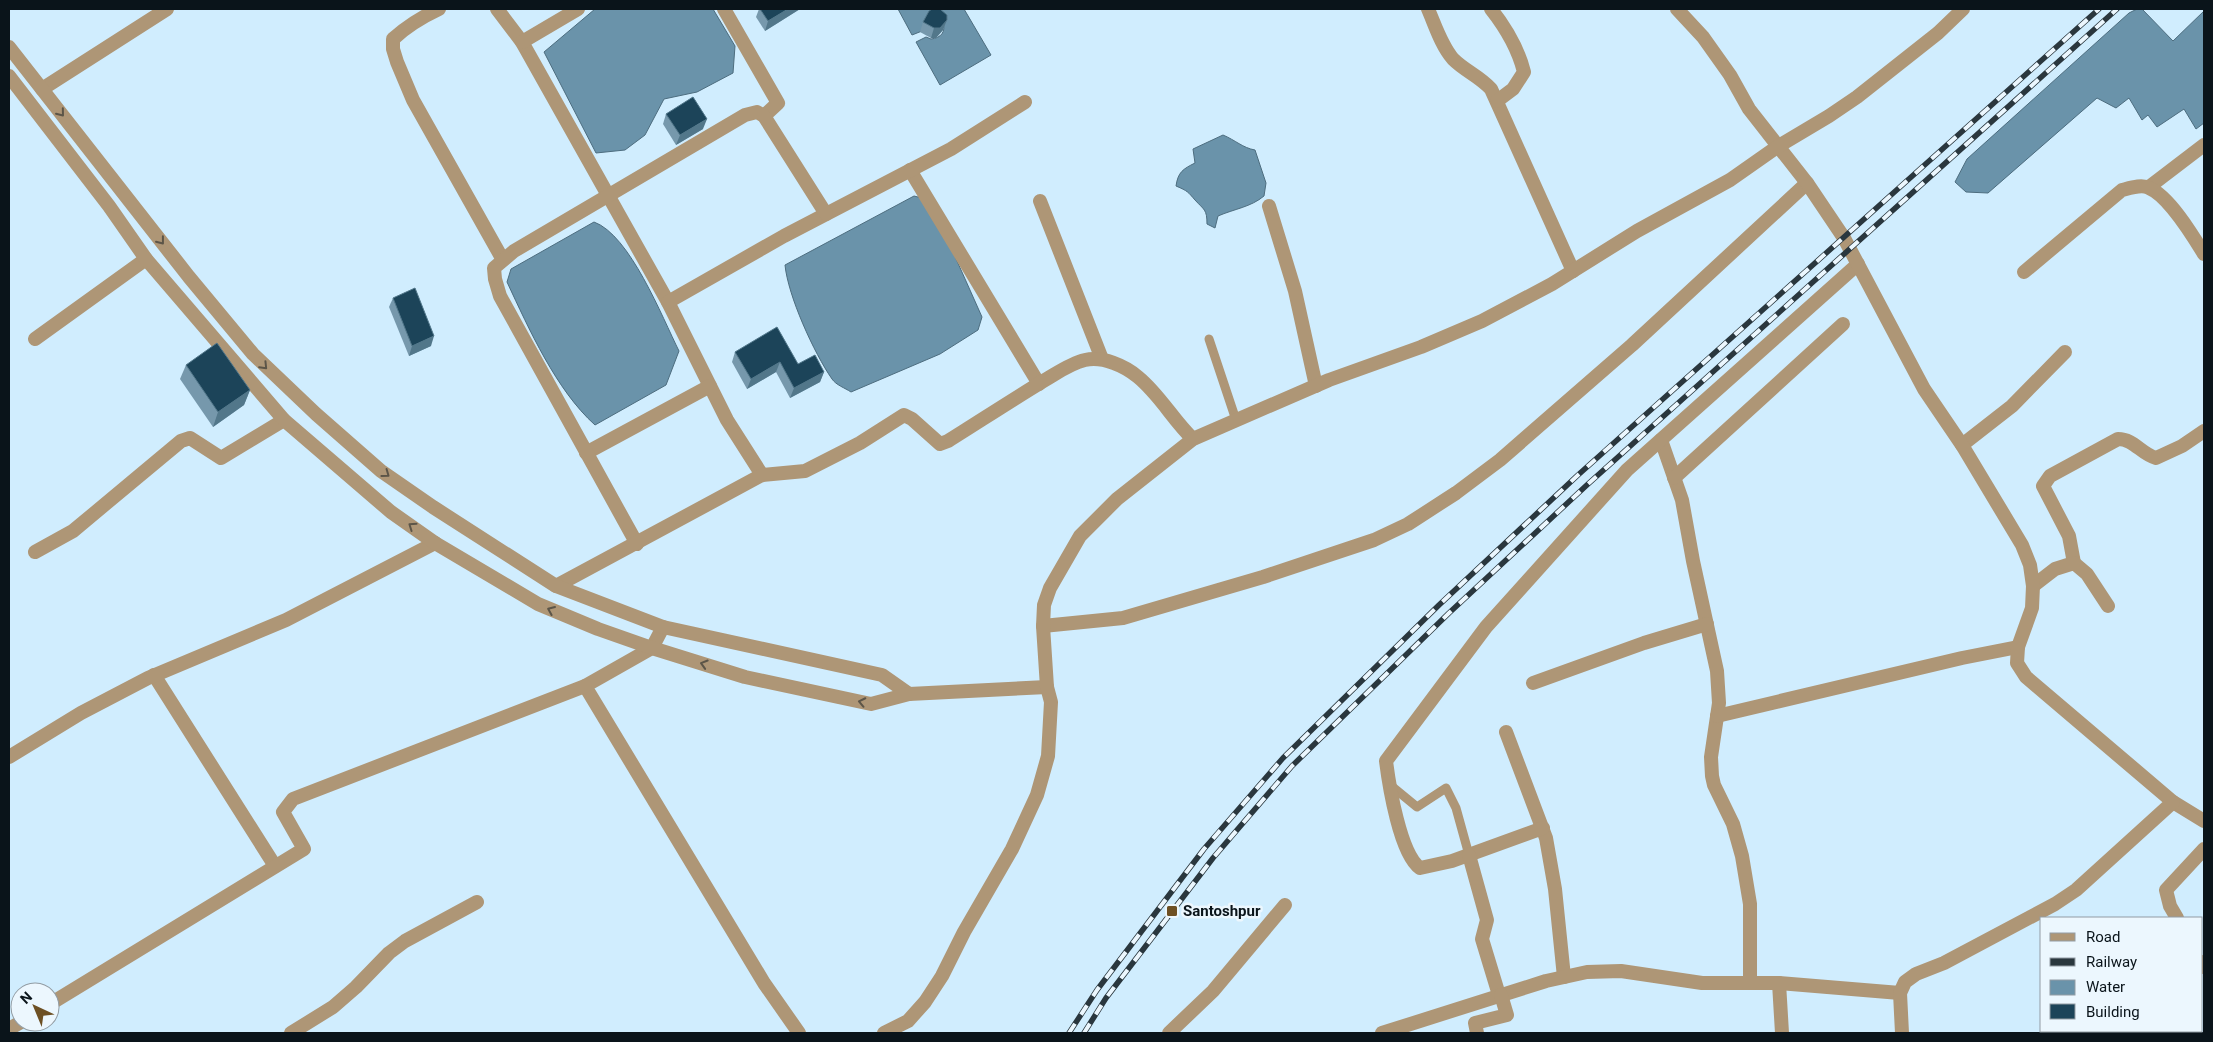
<svg xmlns="http://www.w3.org/2000/svg" width="2213" height="1042" font-family="Roboto,sans-serif">
<style>
.water{fill:#6a93aa;stroke:#4d6d7f}
.lines{fill:none;stroke-linecap:round;stroke-linejoin:round}
.service{stroke:#ae9676;stroke-width:9}
.minor{stroke:#ae9676;stroke-width:14}
.tertiary{stroke:#ae9676;stroke-width:14}
.rail-casing{stroke:#2a373e;stroke-width:5.5}
.rail{stroke:#ecf7fe;stroke-width:4;stroke-dasharray:11;stroke-linecap:butt}
.wall{fill:#7698ac}
.shaded-wall{fill:#52778a}
.building{fill:#1c4459;stroke:#52778a}
.oneway{stroke:#5c5548}
.poi-dot{fill:#6d5024;stroke:#ecf7fe;stroke-width:2}
.labels{text-anchor:middle;dominant-baseline:central;stroke-width:5;stroke-linejoin:round;paint-order:stroke}
.poi-label{font-size:15px;font-weight:bold;fill:#0a141a;stroke:#ecf7fe;text-anchor:start}
</style>
<rect width="100%" height="100%" fill="#d0edfe"/>
<g class="water">
<polygon points="595,9 713,9 735,46 733,73 697,92 664,99 645,135 625,150 596,153 544,52"/>
<path d="M898,9H964L991,55L940,85L916,42L926,37L931,39C941,38 946,32 943,22L925,20L922,31L912,35Z"/>
<polygon points="2137,9 2142,9 2173,41 2204,11 2204,123 2196,129 2184,109 2157,127 2148,115 2142,120 2129,98 2116,108 2097,98 1988,193 1966,192 1955,182 1967,159 2129,13"/>
<path d="M1223,135C1235,140 1243,148 1255,150L1266,183L1264,196C1251,207 1234,209 1218,216L1215,228L1207,224C1207,209 1204,210 1195,200C1188,192 1188,191 1176,186C1178,172 1183,169 1195,163L1193,149Z"/>
<path d="M914,196L922,198L945,234L982,317L978,330L940,354L851,392C845,388 836,385 832,379C814,353 788,296 785,265Z"/>
<path d="M594,222C630,235 662,317 679,351L666,385L595,425C556,390 529,329 507,282L511,269Z"/>
</g>
<g class="lines">
<g class="service">
<polyline points="1209,339 1236,420"/>
<polyline points="1389,784 1417,807 1446,788 1456,808 1469,855"/>
</g>
<g class="minor">
<path d="M439,9C422,17 407,26 393,39V49L397,62L413,100L503,260"/>
<polyline points="497,9 522,42 668,302 727,420 762,475"/>
<polyline points="724,9 778,103 764,116"/>
<path d="M1428,9C1435,25 1441,45 1453,59C1465,71 1479,76 1491,89L1573,271"/>
<path d="M1491,9C1506,28 1518,48 1524,72L1513,89L1497,101"/>
<polyline points="522,42 578,9"/>
<polyline points="42,89 167,9"/>
<polyline points="910,170 1039,384"/>
<polyline points="2149,187 2204,145"/>
<polyline points="1040,201 1102,359"/>
<polyline points="1269,206 1295,291 1316,386"/>
<path d="M2024,272L2122,190C2130,188 2142,184 2149,188C2169,196 2193,236 2204,254"/>
<polyline points="668,302 784,236 951,149 1025,102"/>
<polyline points="35,339 146,259"/>
<polyline points="1661,440 1682,500 1693,561 1717,671 1719,703 1711,757 1712,776 1714,785 1733,824 1742,856 1750,904 1750,983"/>
<polyline points="1962,445 2012,406 2065,352"/>
<polyline points="586,453 710,386"/>
<polyline points="1674,478 1843,324"/>
<polyline points="637,544 500,296 495,279 494,268 514,251 745,115 757,112 764,116 826,214"/>
<polyline points="35,552 73,531 181,441 190,438 221,458 284,420"/>
<path d="M2074,563L2069,536L2043,486L2050,476L2118,439C2134,439 2141,454 2156,458L2182,446L2204,431"/>
<path d="M556,586L762,475L805,471L860,443L904,415L912,419L940,444L948,441C980,421 1012,400 1045,380C1057,373 1071,363 1085,360C1103,356 1125,366 1138,377C1160,395 1173,420 1193,439"/>
<polyline points="2033,586 2055,569 2074,563 2087,574 2108,606"/>
<polyline points="1043,626 1123,618 1263,577 1374,540 1408,524 1456,493 1500,460 1632,345 1807,183"/>
<polyline points="663,627 652,648 585,686 764,983 799,1033"/>
<polyline points="154,675 275,866"/>
<polyline points="1533,683 1644,643 1707,624"/>
<polyline points="1717,716 1962,658 2018,647"/>
<polyline points="1506,732 1546,838 1555,889 1564,977"/>
<polyline points="9,757 81,713 148,678 286,620 435,543"/>
<polyline points="2173,802 2204,821"/>
<path d="M1543,828L1452,861L1420,868C1400,854 1389,785 1386,761L1486,627L1627,470L1858,264"/>
<polyline points="1469,855 1487,920 1482,939 1499,995"/>
<polyline points="2177,918 2170,906 2166,890 2204,849"/>
<polyline points="2202,962 2204,967"/>
<polyline points="1779,983 1782,1033"/>
<polyline points="50,1004 304,849 283,812 293,799 585,686"/>
<polyline points="9,1029 21,1022"/>
<polyline points="291,1033 333,1007 356,987 389,953 405,941 477,902"/>
<polyline points="1169,1033 1213,991 1285,905"/>
<polyline points="1382,1033 1546,981 1587,972 1621,971 1702,983 1779,983 1900,993"/>
<polyline points="1477,1033 1475,1023 1507,1015 1501,995"/>
</g>
<g class="tertiary">
<polyline points="1677,9 1703,37 1730,75 1749,109 1807,183 1844,238 1924,389 1962,445 2022,545 2030,565 2033,586 2032,608 2018,647 2017,663 2026,677 2173,802 2076,890 2055,904 1944,963 1916,974 1905,982 1900,993 1902,1033"/>
<polyline points="9,47 189,277 253,354 316,414 381,471 433,507 556,586 663,627 882,675 909,694"/>
<polyline points="9,76 109,206 146,259 284,420 391,512 435,543 538,604 598,629 652,648 745,677 871,704 909,694 1047,687"/>
<polyline points="884,1033 908,1021 925,1002 942,976 964,932 1012,849 1037,795 1048,756 1051,702 1047,687 1043,626 1044,605 1050,588 1080,536 1117,499 1193,439 1329,380 1421,347 1482,321 1552,284 1637,231 1730,180 1777,147 1829,116 1857,97 1938,33 1963,9"/>
</g>
<defs>
<g id="rail">
<polyline points="1069,1033 1097,990 1204,849 1283,758 1439,605 1578,475 2099,9"/>
<polyline points="1084,1033 1106,998 1213,858 1292,766 1449,613 1588,484 2117,9"/>
</g>
</defs>
<use href="#rail" class="rail-casing"/>
<use href="#rail" class="rail"/>
</g>
<g class="wall">
<polygon points="759,9 800,9 765,31 756,17"/>
<polygon points="947,20 943,30 936,38 931,38 920,32 923,22"/>
<polygon points="666,114 703,129 676,145 663,124"/>
<polygon points="393,298 431,346 409,356 389,307"/>
<polygon points="735,352 798,364 824,372 820,382 790,398 776,372 747,389 732,362"/>
<polygon points="186,365 250,390 244,405 213,427 180,379"/>
</g>
<g class="shaded-wall">
<polygon points="788,9 800,9 765,31 768,21"/>
<polygon points="947,20 943,30 936,38 931,38 934,28"/>
<polygon points="707,119 703,129 676,145 680,135"/>
<polygon points="434,336 431,346 409,356 412,346"/>
<polygon points="780,362 776,372 747,389 751,379"/>
<polygon points="824,372 820,382 790,398 794,388"/>
<polygon points="250,390 244,405 213,427 218,412"/>
</g>
<g class="building">
<polygon points="760,9 788,9 768,21"/>
<polygon points="932,9 940,9 947,15 947,20 940,28 934,28 923,22 929,11"/>
<polygon points="693,97 707,119 680,135 666,114"/>
<polygon points="415,288 434,336 412,346 393,298"/>
<polygon points="777,327 798,364 815,355 824,372 794,388 780,362 751,379 735,352"/>
<polygon points="217,343 250,390 218,412 186,365"/>
</g>
<defs><path id="oneway-chevron" d="M-2-3.5L2.5 0L-2 3.5" fill="none" stroke-width="1.6" stroke-linecap="round" stroke-linejoin="round" transform="scale(1.25)"/></defs>
<g class="oneway">
<use href="#oneway-chevron" transform="translate(61 113) rotate(51)"/>
<use href="#oneway-chevron" transform="translate(161 241) rotate(52)"/>
<use href="#oneway-chevron" transform="translate(264 366) rotate(46)"/>
<use href="#oneway-chevron" transform="translate(386 474) rotate(36)"/>
<use href="#oneway-chevron" transform="translate(412 526) rotate(-145)"/>
<use href="#oneway-chevron" transform="translate(551 610) rotate(-157)"/>
<use href="#oneway-chevron" transform="translate(704 664) rotate(-163)"/>
<use href="#oneway-chevron" transform="translate(862 702) rotate(-168)"/>
</g>
<rect class="poi-dot" x="1166" y="905" width="12" height="12" rx="2.5"/>
<g class="labels">
<g class="poi-label">
<text x="1183" y="911">Santoshpur</text>
</g>
</g>
<rect width="2213" height="1042" fill="none" stroke="#0a141a" stroke-width="20"/>
<rect x="2040" y="917" width="162" height="115" fill="#ecf7fe" stroke="#929ca3"/>
<rect x="2050" y="933" width="25" height="8" fill="#ae9676" stroke="#929ca3"/>
<text x="2086" y="942" font-size="15" fill="#0a141a">Road</text>
<rect x="2050" y="958" width="25" height="8" fill="#2a373e" stroke="#929ca3"/>
<text x="2086" y="967" font-size="15" fill="#0a141a">Railway</text>
<rect x="2050" y="980" width="25" height="15" fill="#6a93aa" stroke="#929ca3"/>
<text x="2086" y="992" font-size="15" fill="#0a141a">Water</text>
<rect x="2050" y="1004" width="25" height="15" fill="#1c4459" stroke="#929ca3"/>
<text x="2086" y="1017" font-size="15" fill="#0a141a">Building</text>
<g transform="translate(35 1007) rotate(316)"><circle r="24" fill="#ecf7fe" stroke="#929ca3"/>
<path d="M0-4L9 19L0 12L-9 19Z" fill="#6d5024"/>
<text y="-8" font-size="14" font-weight="bold" text-anchor="middle" fill="#0a141a">N</text>
</g>
</svg>
